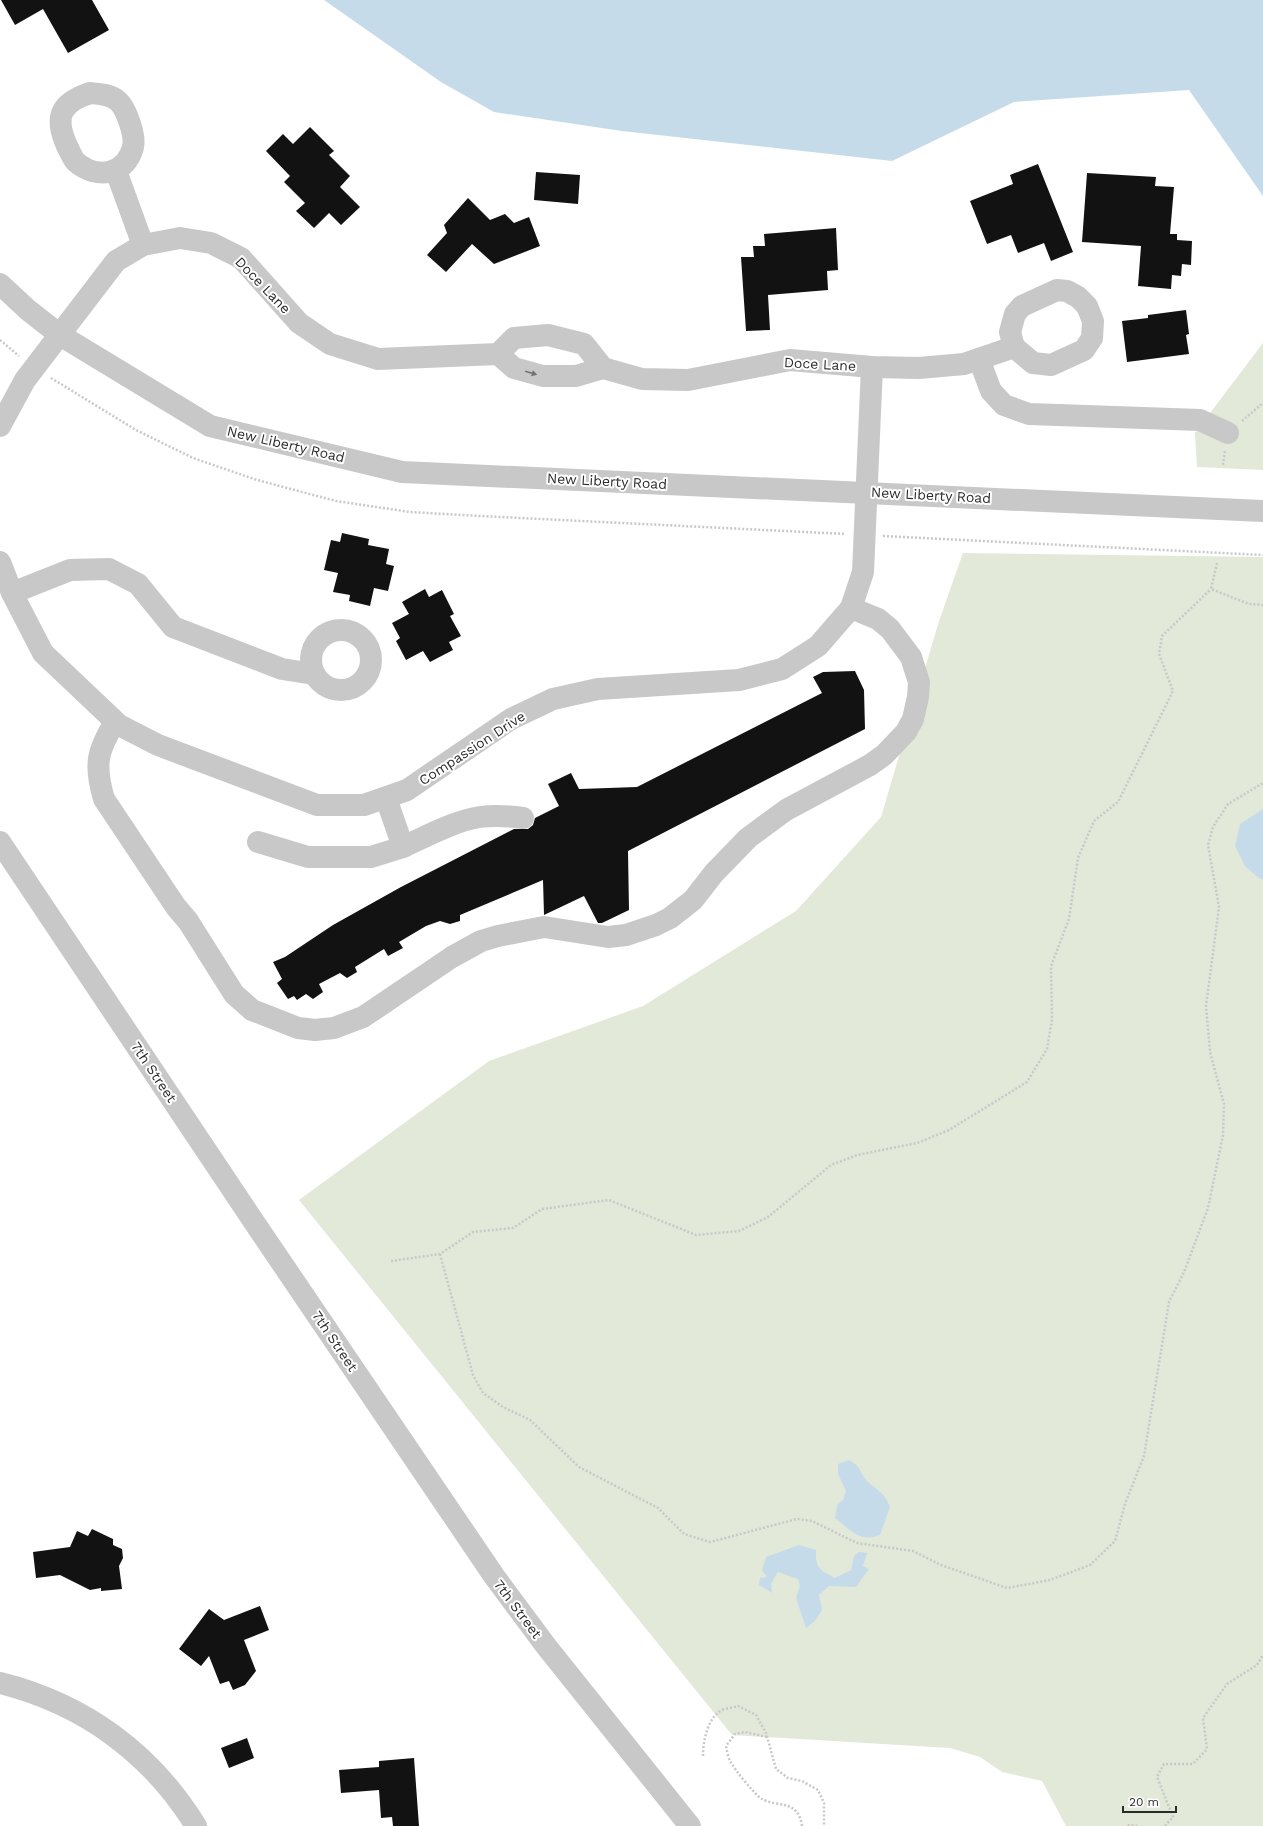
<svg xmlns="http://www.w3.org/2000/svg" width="1263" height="1826" font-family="'Work Sans',sans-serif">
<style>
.green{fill:#e2e9d9}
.water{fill:#c5dbe9}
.building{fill:#121212}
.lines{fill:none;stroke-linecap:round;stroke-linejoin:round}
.path{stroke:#c8c8c8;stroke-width:2.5;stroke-dasharray:2 2;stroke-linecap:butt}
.minor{stroke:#c8c8c8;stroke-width:22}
.oneway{fill:#727272}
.labels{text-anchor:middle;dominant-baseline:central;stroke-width:4;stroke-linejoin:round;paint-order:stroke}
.street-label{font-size:14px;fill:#2b2b2b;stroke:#fff}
</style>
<rect width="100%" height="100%" fill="#fff"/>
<g class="green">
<polygon points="1263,343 1263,470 1197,467 1195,433"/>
<polygon points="963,553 1263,557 1263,1826 1066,1826 1042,1781 1002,1772 980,1757 950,1748 732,1735 299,1200 489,1061 643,1006 796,911 881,817 939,621"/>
</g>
<g class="water">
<polygon points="324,0 1263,0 1263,196 1189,90 1014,102 892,161 622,131 494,112 441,82"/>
<polygon points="1263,809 1263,879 1260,879 1245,866 1235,846 1240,824"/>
<path d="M849,1460C862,1467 859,1472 867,1481C877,1490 885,1493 890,1507L880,1535C859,1543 851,1530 835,1518L837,1505L843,1500L846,1491L838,1474V1464Z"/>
<path d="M799,1545L816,1550C815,1568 820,1570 835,1578L851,1570L854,1556L859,1552L867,1553L863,1566L869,1569L856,1587L829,1586L819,1595L822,1610L815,1621L806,1628L796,1598L800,1586L798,1579L778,1572L771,1584L772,1593L759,1585L760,1578L767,1577L762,1570L766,1557Z"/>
</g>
<g class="building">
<polygon points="1,0 92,0 109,30 68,53 43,9 15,25"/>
<polygon points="310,127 334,151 329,155 350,176 340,187 360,207 341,225 329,213 314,228 296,211 305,203 284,182 290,176 266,151 283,134 293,144"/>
<polygon points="1038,164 1073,252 1051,261 1044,243 1018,253 1011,235 987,244 970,201 1013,184 1010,175"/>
<polygon points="536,172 580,175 578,204 534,200"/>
<polygon points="1087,173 1156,177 1155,186 1174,187 1170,234 1177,234 1177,240 1192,241 1191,265 1182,264 1181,276 1172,275 1171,289 1138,286 1141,246 1082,242"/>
<polygon points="468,198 490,220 505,214 514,223 529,217 540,246 494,264 472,244 446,272 427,255 447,233 444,225"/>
<polygon points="836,228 838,270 827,271 828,290 768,295 770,330 746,331 741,257 754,257 753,246 765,246 764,234"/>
<polygon points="1186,310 1189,334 1186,335 1189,354 1127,362 1122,321 1148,318 1148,315"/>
<polygon points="342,533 369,539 368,545 389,549 386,564 394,566 388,591 374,588 370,606 349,601 350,595 333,592 338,573 324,570 331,540 340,542"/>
<polygon points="425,589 429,597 442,590 454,614 450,616 461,636 449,642 453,650 430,662 423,651 406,660 396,641 400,638 392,623 409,614 402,602"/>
<polygon points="855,671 864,690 865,729 628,851 629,910 602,923 598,923 584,896 544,915 543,880 460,915 460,921 450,924 440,921 426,926 399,942 403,948 388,956 384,949 355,967 357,972 347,978 340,973 319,984 323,992 313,999 306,994 297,1000 294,996 288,999 277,983 282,979 273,962 285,957 333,925 401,887 514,829 528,829 533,825 535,818 559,806 548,784 571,773 579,789 637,787 822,693 813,677 823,672"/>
<polygon points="92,1529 113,1539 113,1545 122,1549 123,1558 119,1566 122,1589 101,1591 101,1588 90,1590 60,1575 36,1578 33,1552 70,1547 77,1531 88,1536"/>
<polygon points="260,1606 269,1630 244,1640 256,1671 245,1685 233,1690 229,1681 220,1684 209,1656 201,1666 179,1649 209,1609 224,1620"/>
<polygon points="247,1738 254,1758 229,1768 221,1748"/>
<polygon points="414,1758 419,1826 393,1826 392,1817 381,1818 379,1790 341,1793 339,1770 379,1767 379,1761"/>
</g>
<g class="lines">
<g class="path">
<polyline points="0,340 19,356"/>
<polyline points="51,378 136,430 193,458 257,480 336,501 410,512 480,516 846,534"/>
<polyline points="1242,421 1263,403"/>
<polyline points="1223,465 1225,451"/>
<polyline points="883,536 1263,555"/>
<polyline points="1217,563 1211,589 1249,604 1263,605"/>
<polyline points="440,1254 473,1375 483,1393 503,1407 530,1420 579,1467 658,1508 684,1534 710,1542 797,1519 812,1521 857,1543 913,1551 941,1565 1007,1588 1050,1580 1090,1565 1115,1541 1125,1504 1144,1456 1169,1302 1184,1272 1208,1208 1223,1135 1224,1104 1210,1052 1206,1006 1219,907 1208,845 1213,827 1228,804 1263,783"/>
<polyline points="391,1261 440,1254 473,1232 513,1228 542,1209 609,1200 696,1235 739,1231 768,1217 831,1165 857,1155 917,1143 949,1130 1027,1082 1047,1049 1052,1020 1051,966 1069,919 1078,858 1094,821 1118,802 1173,691 1159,654 1162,636 1211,589"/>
<path d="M767,1737L745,1732L735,1734L726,1746C727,1751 728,1757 730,1761C735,1770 754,1794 762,1799C779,1808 798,1799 802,1826"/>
<path d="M703,1756C703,1742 707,1721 719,1712C723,1708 733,1708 738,1706L756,1715L766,1733L776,1769L788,1778L802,1781L818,1790L824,1803V1826"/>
<polyline points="1128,1826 1129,1825 1138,1826"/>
<polyline points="1165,1826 1173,1817 1157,1777 1164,1764 1193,1764 1207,1749 1203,1718 1227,1684 1257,1665 1263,1655"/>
</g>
<g class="minor">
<path d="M90,93C100,94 110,94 118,101C126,108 136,136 133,147C126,175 97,180 76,162C72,158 70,151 67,146C54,117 60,103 90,93Z"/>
<polyline points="116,171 143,245"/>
<polyline points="0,284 28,310 60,335 210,426 402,472 1263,511"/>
<polygon points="1057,290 1067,291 1078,297 1087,306 1093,321 1092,338 1084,350 1051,365 1033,363 1014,347 1010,332 1015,314 1022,306"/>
<polyline points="979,359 991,391 1004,405 1029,414 1200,420 1228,433"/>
<polyline points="603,368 642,379 688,380 790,360 872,367 919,368 964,364 1014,347"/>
<polyline points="0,426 25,380 116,261 143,245 180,238 211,243 241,258 299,323 330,344 378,359 498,354 514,338 548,335 584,344 603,368 576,376 543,376 514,368 498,354"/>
<polyline points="0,562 12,593 43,653 119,725 158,745 317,805 364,805 407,790 511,719 553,699 598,689 739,680 782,669 818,646 851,608 863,572 872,367"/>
<polyline points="12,593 70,570 109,569 138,584 173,627 282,669 314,674"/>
<circle cx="341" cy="660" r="30"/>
<path d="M115,722C97,751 94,765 104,799L176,907L188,921L234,994L252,1010L298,1028L315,1030L334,1028L363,1017L452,957L481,941L498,936L544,927L608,937L626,935L656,925L670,918L693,900L714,873L748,838L786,810L870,765L884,755L906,732L913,719L918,697L919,682L911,657L890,629L878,619L851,608"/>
<polyline points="0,842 254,1222 494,1576 546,1646 690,1826"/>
<polyline points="258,842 308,857 371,857 403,847 386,798"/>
<path d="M403,847C427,836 454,821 480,817C495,815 509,816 523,818"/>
<path d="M0,1683C84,1704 151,1753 196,1826"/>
</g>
</g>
<defs><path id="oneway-solid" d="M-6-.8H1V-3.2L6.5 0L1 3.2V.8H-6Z"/></defs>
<use class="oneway" href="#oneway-solid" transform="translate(531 373) rotate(16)"/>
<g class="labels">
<g class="street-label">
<text transform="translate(263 285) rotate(46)">Doce Lane</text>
<text transform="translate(820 364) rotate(3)">Doce Lane</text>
<text transform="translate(286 444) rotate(13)">New Liberty Road</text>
<text transform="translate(607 481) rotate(3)">New Liberty Road</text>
<text transform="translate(931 495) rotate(3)">New Liberty Road</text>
<text transform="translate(472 748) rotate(-33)">Compassion Drive</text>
<text transform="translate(154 1072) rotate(56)">7th Street</text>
<text transform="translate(335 1341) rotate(56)">7th Street</text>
<text transform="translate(518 1609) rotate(53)">7th Street</text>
</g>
</g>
<path d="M1123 1806v6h53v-6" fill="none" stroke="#2b2b2b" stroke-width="2"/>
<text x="1129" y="1806" font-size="12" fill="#2b2b2b" stroke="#ffffff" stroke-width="3" paint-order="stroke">20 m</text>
</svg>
